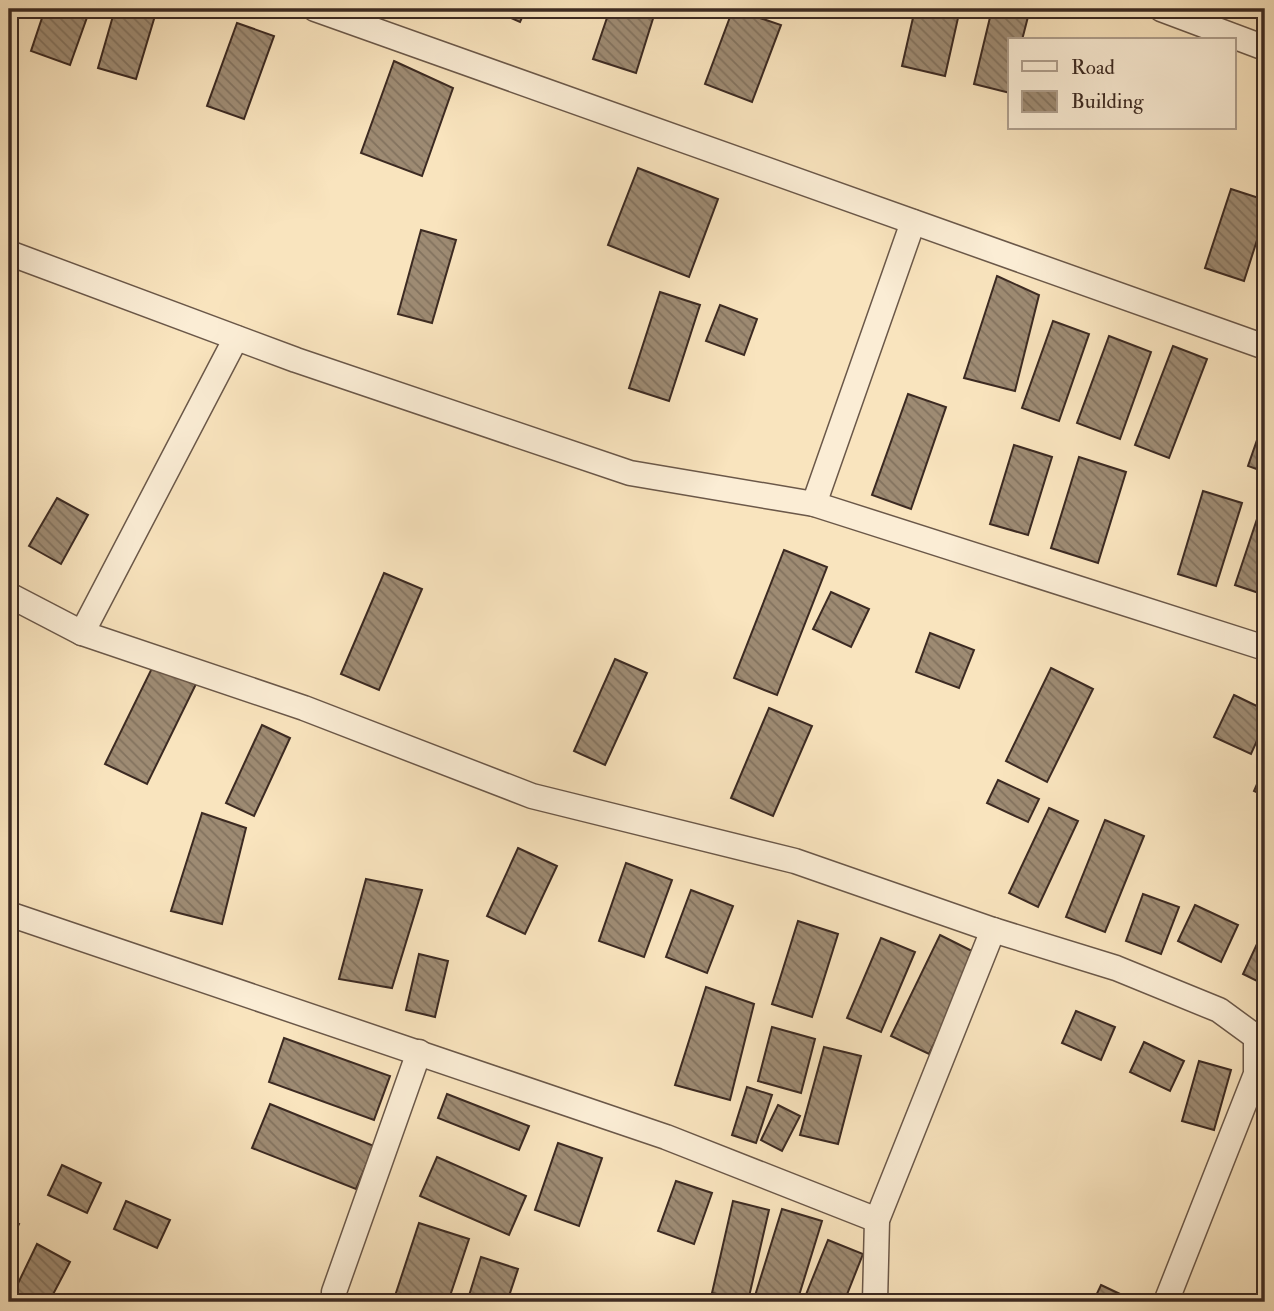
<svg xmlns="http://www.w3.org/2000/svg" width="1274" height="1311" font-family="'IM FELL Double Pica',serif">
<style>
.building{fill:url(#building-back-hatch);stroke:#3c2a22;stroke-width:2}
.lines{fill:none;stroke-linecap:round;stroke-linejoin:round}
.minor-casing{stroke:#6b5849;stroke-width:27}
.minor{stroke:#fbedd5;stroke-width:24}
</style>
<defs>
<pattern id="building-back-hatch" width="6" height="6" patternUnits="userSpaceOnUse" patternTransform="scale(1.75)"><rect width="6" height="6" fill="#9e8b73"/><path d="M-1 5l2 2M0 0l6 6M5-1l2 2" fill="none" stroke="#82725e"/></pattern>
</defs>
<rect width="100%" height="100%" fill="#f9e4be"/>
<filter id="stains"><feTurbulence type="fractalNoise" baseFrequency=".00286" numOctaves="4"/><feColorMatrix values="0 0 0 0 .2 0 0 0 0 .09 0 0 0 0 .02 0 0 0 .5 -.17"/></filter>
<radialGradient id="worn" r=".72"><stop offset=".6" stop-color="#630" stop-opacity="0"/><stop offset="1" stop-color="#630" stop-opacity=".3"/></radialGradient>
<g class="building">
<polygon points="45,9 90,9 70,65 31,51"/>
<polygon points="115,9 157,9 136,79 98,68"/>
<polygon points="491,9 526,9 520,22"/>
<polygon points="610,9 656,9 636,73 593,59"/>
<polygon points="733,9 781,25 752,102 705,84"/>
<polygon points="915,9 960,9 945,76 902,66"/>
<polygon points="992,9 1030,9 1022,40 1010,40 1010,93 974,84"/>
<polygon points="237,23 274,36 244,119 207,106"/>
<polygon points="394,61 453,88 422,176 361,153"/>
<polygon points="638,168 718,199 689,277 608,245"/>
<polygon points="1231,189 1265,200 1265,215 1244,281 1205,268"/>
<polygon points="421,230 456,240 432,323 398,314"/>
<polygon points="997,276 1039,295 1015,391 964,378"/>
<polygon points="660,292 700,305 669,401 629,388"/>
<polygon points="720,305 757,319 744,355 706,341"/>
<polygon points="1053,321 1089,334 1059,421 1022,408"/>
<polygon points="1109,336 1151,352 1120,439 1077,423"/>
<polygon points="1173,346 1207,359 1169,458 1135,445"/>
<polygon points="908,394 946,407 911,509 872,495"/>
<polygon points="1265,417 1265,472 1248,466"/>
<polygon points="1014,445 1052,457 1028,535 990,524"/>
<polygon points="1079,457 1126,472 1098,563 1051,548"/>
<polygon points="1203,491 1242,503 1216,586 1178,574"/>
<polygon points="57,498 88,515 61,564 29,546"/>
<polygon points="1262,504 1265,505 1265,595 1235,585"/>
<polygon points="784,550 827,567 777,695 734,678"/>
<polygon points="384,573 422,589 379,690 341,674"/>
<polygon points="831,592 869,609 851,647 813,629"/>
<polygon points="930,633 974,650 959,688 916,672"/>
<polygon points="615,659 647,673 605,765 574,751"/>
<polygon points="155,662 197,682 147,784 105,764"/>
<polygon points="1051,668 1093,689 1047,782 1006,761"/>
<polygon points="1234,695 1265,710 1265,723 1251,754 1214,737"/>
<polygon points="769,708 812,726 773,816 731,798"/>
<polygon points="262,725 290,738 254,816 226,803"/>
<polygon points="1265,766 1265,796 1254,791"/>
<polygon points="998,780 1039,799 1028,822 987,803"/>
<polygon points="1049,808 1078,821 1038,907 1009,893"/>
<polygon points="202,813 246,828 222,924 171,911"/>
<polygon points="1105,820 1144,836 1105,932 1066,917"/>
<polygon points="518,848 557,866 525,934 487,916"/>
<polygon points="626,863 672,880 644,957 599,941"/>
<polygon points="366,879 422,890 392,988 339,979"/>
<polygon points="691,890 733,906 707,973 666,957"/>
<polygon points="1143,894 1179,907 1161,954 1126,941"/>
<polygon points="1195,905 1238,925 1221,962 1178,941"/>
<polygon points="798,921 838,934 812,1017 772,1004"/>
<polygon points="1263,931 1265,932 1265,985 1243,974"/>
<polygon points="940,935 978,954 929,1054 891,1036"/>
<polygon points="881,938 915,952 881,1032 847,1018"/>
<polygon points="419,954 448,961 435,1017 406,1010"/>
<polygon points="706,987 754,1004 730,1100 675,1085"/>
<polygon points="1076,1011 1115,1027 1101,1060 1062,1043"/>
<polygon points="772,1027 815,1039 801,1093 758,1081"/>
<polygon points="284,1038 390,1076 374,1120 269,1082"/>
<polygon points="1144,1042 1184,1061 1170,1091 1130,1072"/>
<polygon points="824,1047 861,1056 838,1144 800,1135"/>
<polygon points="1199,1061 1231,1070 1214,1130 1182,1121"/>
<polygon points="747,1087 772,1095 756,1143 732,1135"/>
<polygon points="447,1094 529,1126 519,1150 438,1118"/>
<polygon points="270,1104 374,1146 356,1189 252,1148"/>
<polygon points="778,1105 800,1116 782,1151 761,1140"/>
<polygon points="558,1143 602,1158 579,1226 535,1210"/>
<polygon points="437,1157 526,1196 509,1235 420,1196"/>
<polygon points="62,1165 101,1183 87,1213 48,1195"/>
<polygon points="676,1181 712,1193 694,1244 658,1231"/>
<polygon points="126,1201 170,1220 157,1248 114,1229"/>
<polygon points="733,1201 769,1210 748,1301 712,1293"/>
<polygon points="782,1209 822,1221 797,1302 766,1302 754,1299"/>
<polygon points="9,1219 19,1224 9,1244"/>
<polygon points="419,1223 469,1239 448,1302 393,1302"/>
<polygon points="828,1240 863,1254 844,1302 803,1302"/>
<polygon points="37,1244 70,1262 49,1302 9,1302"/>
<polygon points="481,1257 518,1269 507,1302 467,1302"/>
<polygon points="1101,1285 1137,1302 1093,1302"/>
</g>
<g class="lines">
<defs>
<g id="minor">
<polyline points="315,9 1265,347"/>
<polyline points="1161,9 1265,48"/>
<polyline points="9,253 296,360 630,473 814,504 1265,648"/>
<polyline points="814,504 913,222"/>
<polyline points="9,595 82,633 304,708 532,796 795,861 993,930 1116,968 1219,1010 1256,1037 1256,1074 1166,1302"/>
<polyline points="82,633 236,338"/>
<polyline points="9,914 666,1137 877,1220"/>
<polyline points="335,1302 334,1292 419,1052"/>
<polyline points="875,1302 877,1220 993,930"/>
</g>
</defs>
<use href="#minor" class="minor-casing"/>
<use href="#minor" class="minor"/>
</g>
<rect width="1274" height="1311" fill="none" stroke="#f9e4be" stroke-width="35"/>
<rect x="10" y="10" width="1253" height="1290" fill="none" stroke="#3c2a22" stroke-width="3.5"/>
<rect x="18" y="18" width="1239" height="1276" fill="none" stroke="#3c2a22" stroke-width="2"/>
<rect x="1008" y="38" width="228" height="91" fill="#fbedd5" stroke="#af9f8d" stroke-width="2"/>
<rect x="1022" y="61" width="35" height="10" fill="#fbedd5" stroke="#af9f8d" stroke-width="2"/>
<text x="1071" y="74" font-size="21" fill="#3c2a22">Road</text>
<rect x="1022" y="91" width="35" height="21" fill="url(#building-back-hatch)" stroke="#af9f8d" stroke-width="2"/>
<text x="1071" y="108" font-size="21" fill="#3c2a22">Building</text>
<rect width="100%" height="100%" filter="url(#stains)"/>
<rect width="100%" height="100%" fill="url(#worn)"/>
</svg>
